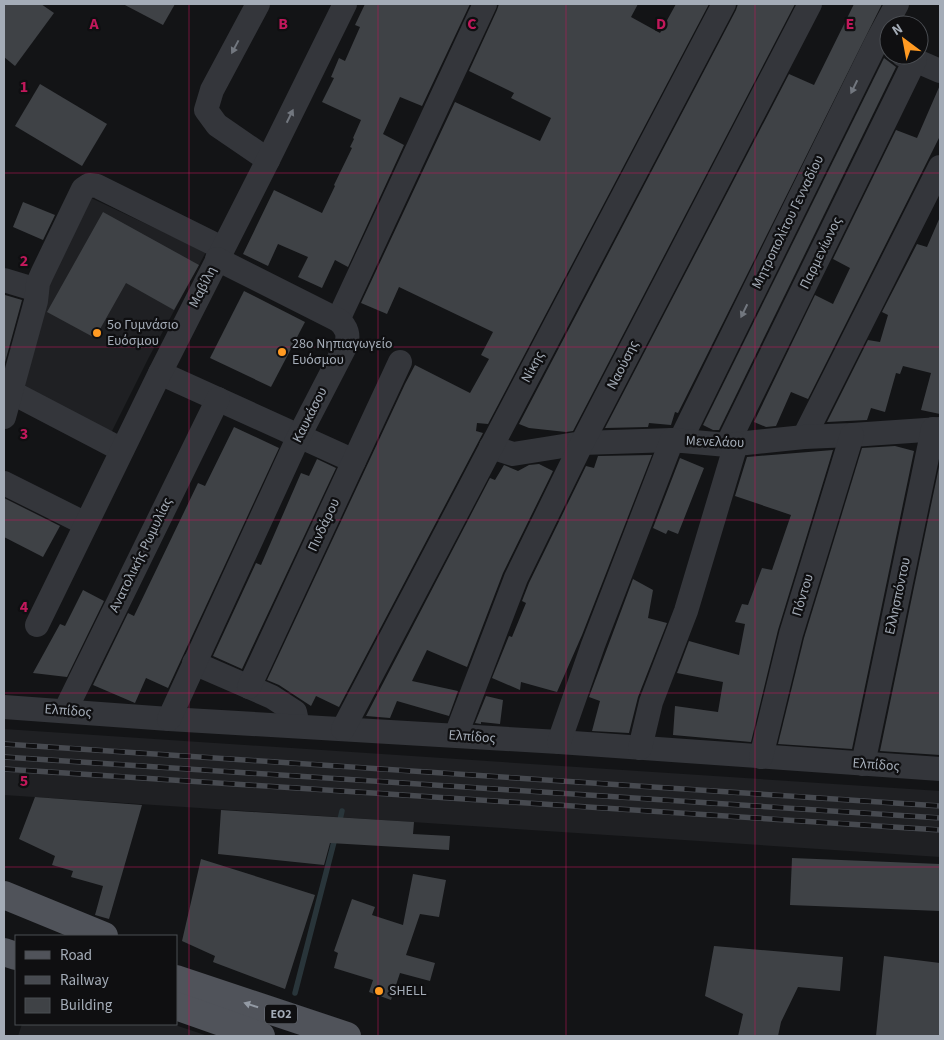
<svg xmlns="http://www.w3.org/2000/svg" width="944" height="1040" font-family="'Source Sans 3',sans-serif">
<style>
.built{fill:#1f2023}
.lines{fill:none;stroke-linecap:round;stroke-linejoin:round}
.stream{stroke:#29353a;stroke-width:5.5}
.building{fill:#3f4246}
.minor{stroke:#34363b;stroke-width:24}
.major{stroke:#50535a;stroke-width:28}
.rail-casing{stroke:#474a50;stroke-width:5.5}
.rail{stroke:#0f0f11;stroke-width:4;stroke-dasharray:11;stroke-linecap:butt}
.oneway{fill:#72777f}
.oneway2{fill:#939aa4}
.grid{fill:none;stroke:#c2185b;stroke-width:1;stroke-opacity:0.55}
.poi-dot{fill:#ff9a22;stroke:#0f0f11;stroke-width:2}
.labels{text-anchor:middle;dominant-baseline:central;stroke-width:4.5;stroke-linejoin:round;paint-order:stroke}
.shield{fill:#0f0f11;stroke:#777d85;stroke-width:1}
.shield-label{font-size:12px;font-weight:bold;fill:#a4acb7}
.street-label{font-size:14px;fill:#a4acb7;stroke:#0f0f11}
.poi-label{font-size:14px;fill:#a4acb7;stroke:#0f0f11;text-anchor:start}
.grid-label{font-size:16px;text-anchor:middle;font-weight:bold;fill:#c2185b;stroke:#0f0f11;stroke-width:4.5;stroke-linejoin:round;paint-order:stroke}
</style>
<rect width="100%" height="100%" fill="#131416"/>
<g class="built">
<polygon points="89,197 206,252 149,357 110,435 19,389 44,296"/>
<polygon points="4,729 940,791 940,857 4,795"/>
<polygon points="22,1024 172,1024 208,1036 18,1036"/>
</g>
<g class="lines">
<g class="stream">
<polyline points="339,824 342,811"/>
<polyline points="295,993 335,838"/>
</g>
</g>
<g class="building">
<polygon points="4,4 41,4 54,13 15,66 4,57"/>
<polygon points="123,4 175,4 163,25"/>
<polygon points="365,4 470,4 422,106 400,97 383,134 404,145 348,267 335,260 322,288 298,277 308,257 278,244 268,266 243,254 274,190 322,213 335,186 334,185 352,148 350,147 354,139 353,138 361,120 322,102 334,78 331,77 339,58 345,61 360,27 355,25"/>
<polygon points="499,4 638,4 631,17 660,33 676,4 709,4 488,424 477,423 476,431 483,433 339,707 316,696 311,706 279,685 267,680 405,384 415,365 470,393 489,359 481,355 493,332 399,287 387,314 361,303 455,102 540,141 551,118 511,98 514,93 469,71 497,10"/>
<polygon points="738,4 795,4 573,431 566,432 529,428 519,424 736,10"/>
<polygon points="854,4 882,4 678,413 675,412 671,425 649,423 648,427 605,428 789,74 814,85"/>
<polygon points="884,58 896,67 719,430 713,430 703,425"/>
<polygon points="40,84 107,124 82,166 15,126"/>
<polygon points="940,85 940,136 808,399 791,392 776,426 766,427 754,422 815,295 833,304 850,268 833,259 896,130 917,138"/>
<polygon points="23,202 55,215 43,240 13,227"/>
<polygon points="103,212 199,265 174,310 126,283 95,338 47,312"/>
<polygon points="940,217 940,414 921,410 931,373 903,366 900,374 896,373 885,412 871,408 867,420 827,422 868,340 880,342 888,315 882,312 917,244 927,247"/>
<polygon points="244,291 305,322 271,387 210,358"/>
<polygon points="5,295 22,300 4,366 4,297"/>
<polygon points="234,427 279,448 168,688 146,678 135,703 93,685 128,613 134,616 198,483 205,486"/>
<polygon points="895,446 914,451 852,749 778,744 804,638 862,448"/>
<polygon points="833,450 778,630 751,742 673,735 675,706 718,712 723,682 677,673 689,641 739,655 745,624 735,622 742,604 748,605 762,568 772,570 791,515 735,496 747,457"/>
<polygon points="652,455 582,635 557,692 521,682 520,690 492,678 509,636 512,637 526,603 522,601 529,583 586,466 594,468 598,456"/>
<polygon points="680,458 704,468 678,534 668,530 666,534 653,528"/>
<polygon points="317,459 336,468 242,669 213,656 256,563 261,565 301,473 309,476"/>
<polygon points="940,462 940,755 880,751"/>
<polygon points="539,464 553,471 503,573 467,667 427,650 412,681 458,691 449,716 397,701 390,718 366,716 490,478 495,480 504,465 518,471 529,465"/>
<polygon points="4,498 60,526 43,557 4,537"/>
<polygon points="633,579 653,590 648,618 667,623 638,697 629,733 592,731 600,701 589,697"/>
<polygon points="83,590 104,601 67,677 33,673 60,624 65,626"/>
<polygon points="486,696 503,700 500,724 481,722 481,724 475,723"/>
<polygon points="35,797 142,805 109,919 95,915 103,886 71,877 73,871 52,865 55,856 19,839"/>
<polygon points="221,810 414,822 413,834 450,836 449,850 330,843 324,865 218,854"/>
<polygon points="792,858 940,864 940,911 790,905"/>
<polygon points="201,859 315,895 285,989 213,962 215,956 182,941"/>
<polygon points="413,874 446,880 439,917 420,914 406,955 435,963 430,981 400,973 391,1000 369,992 373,980 334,968 338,953 334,951 352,899 375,907 372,915 403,925"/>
<polygon points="714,946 843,957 840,991 798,987 781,1022 778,1036 738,1036 743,1014 705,996"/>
<polygon points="884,956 940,963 940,1036 876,1036"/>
</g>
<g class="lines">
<g class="minor">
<polyline points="258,4 212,90 206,110 217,125 268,160"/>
<polyline points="903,55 940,71"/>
<polyline points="4,280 37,290"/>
<polyline points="338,320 485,4"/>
<polyline points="160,373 354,461"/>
<polyline points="11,392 122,450"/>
<polyline points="4,417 36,301 38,283 42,274 83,189 89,185 97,186 222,248"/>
<polyline points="804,437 940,167"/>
<polyline points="680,441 876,43 897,4"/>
<polyline points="727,445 915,60"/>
<polyline points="491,447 513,454 582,443 672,440 727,445 804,437 852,435 940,429"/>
<polyline points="4,483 86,524"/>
<polyline points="37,625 160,373 268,160 345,4"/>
<polyline points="194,663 272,697 295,712 298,726"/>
<polyline points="249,687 400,362"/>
<polyline points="4,707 169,719 559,742 940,769"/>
<polyline points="65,711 218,399"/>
<path d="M169,719L299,436L345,347C350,336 347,327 338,320L217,259"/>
<polyline points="343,729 724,4"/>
<polyline points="456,735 516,578 582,443 810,4"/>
<polyline points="559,742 593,645 672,440"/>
<polyline points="640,748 651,702 686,611 736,444"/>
<polyline points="761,757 791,634 852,435"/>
<polyline points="863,764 933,429"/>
</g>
<g class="major">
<polyline points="4,895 104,936"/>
<polyline points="4,952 16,956"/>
<polyline points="176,979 347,1036"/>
<polyline points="176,1006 261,1036"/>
</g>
<defs>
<g id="rail">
<polyline points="4,744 940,806"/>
<polyline points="4,757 940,818"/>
<polyline points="4,769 940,830"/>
</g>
</defs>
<use href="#rail" class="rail-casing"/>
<use href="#rail" class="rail"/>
</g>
<defs><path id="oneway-solid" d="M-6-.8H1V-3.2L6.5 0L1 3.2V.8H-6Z" transform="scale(1.25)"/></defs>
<g class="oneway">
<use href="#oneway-solid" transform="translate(235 47) rotate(118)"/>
<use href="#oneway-solid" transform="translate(854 87) rotate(116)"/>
<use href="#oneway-solid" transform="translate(290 116) rotate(-64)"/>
<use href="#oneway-solid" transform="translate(744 311) rotate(116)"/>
</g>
<use class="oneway2" href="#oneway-solid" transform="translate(251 1005) rotate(-162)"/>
<path class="grid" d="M189,4V1036M378,4V1036M566,4V1036M755,4V1036M4,173H940M4,347H940M4,520H940M4,693H940M4,867H940"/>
<g class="poi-dot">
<circle cx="97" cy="333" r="5"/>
<circle cx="282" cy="352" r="5"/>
<circle cx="379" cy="991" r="5"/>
</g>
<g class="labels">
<rect class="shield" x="265" y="1004.5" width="32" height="19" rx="4"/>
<g class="shield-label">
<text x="281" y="1014">ΕΟ2</text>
</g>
<g class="street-label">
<text transform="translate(788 222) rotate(-64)">Μητροπολίτου Γενναδίου</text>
<text transform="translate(821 253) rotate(-64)">Παρμενίωνος</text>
<text transform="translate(203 287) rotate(-63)">Μαβίλη</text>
<text transform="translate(623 365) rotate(-63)">Ναούσης</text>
<text transform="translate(533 367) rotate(-62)">Νίκης</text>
<text transform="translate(310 415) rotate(-63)">Καυκάσου</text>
<text transform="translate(715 442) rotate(2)">Μενελάου</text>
<text transform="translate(324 525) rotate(-65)">Πινδάρου</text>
<text transform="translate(141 555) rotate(-64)">Ανατολικής Ρωμυλίας</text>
<text transform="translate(803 595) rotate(-73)">Πόντου</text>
<text transform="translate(898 596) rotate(-78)">Ελλησπόντου</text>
<text transform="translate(68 711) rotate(4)">Ελπίδος</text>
<text transform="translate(472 737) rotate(4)">Ελπίδος</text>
<text transform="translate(876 765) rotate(4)">Ελπίδος</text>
</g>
<g class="poi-label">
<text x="107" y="325">5ο Γυμνάσιο<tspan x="107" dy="16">Ευόσμου</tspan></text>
<text x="292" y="344">28ο Νηπιαγωγείο<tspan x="292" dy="16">Ευόσμου</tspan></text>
<text x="389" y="991">SHELL</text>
</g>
</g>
<g class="grid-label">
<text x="94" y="29">A</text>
<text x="283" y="29">B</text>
<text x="472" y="29">C</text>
<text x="661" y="29">D</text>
<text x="850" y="29">E</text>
<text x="24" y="92">1</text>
<text x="24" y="266">2</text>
<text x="24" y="439">3</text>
<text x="24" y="612">4</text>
<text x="24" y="786">5</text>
</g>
<rect width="944" height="1040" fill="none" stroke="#a4acb7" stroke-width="10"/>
<rect x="15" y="935" width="162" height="90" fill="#0f0f11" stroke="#4b4e53"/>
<rect x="25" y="951" width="25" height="8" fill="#50535a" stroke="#4b4e53"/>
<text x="60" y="960" font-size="15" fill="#a4acb7">Road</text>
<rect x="25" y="976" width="25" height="8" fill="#474a50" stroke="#4b4e53"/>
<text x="60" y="985" font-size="15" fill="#a4acb7">Railway</text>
<rect x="25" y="998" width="25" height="15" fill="#3f4246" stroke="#4b4e53"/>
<text x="60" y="1010" font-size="15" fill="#a4acb7">Building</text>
<g transform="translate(904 40) rotate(328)"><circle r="24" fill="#0f0f11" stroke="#4b4e53"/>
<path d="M0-4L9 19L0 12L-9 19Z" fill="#ff9a22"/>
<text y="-8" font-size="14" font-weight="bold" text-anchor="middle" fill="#a4acb7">N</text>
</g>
</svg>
